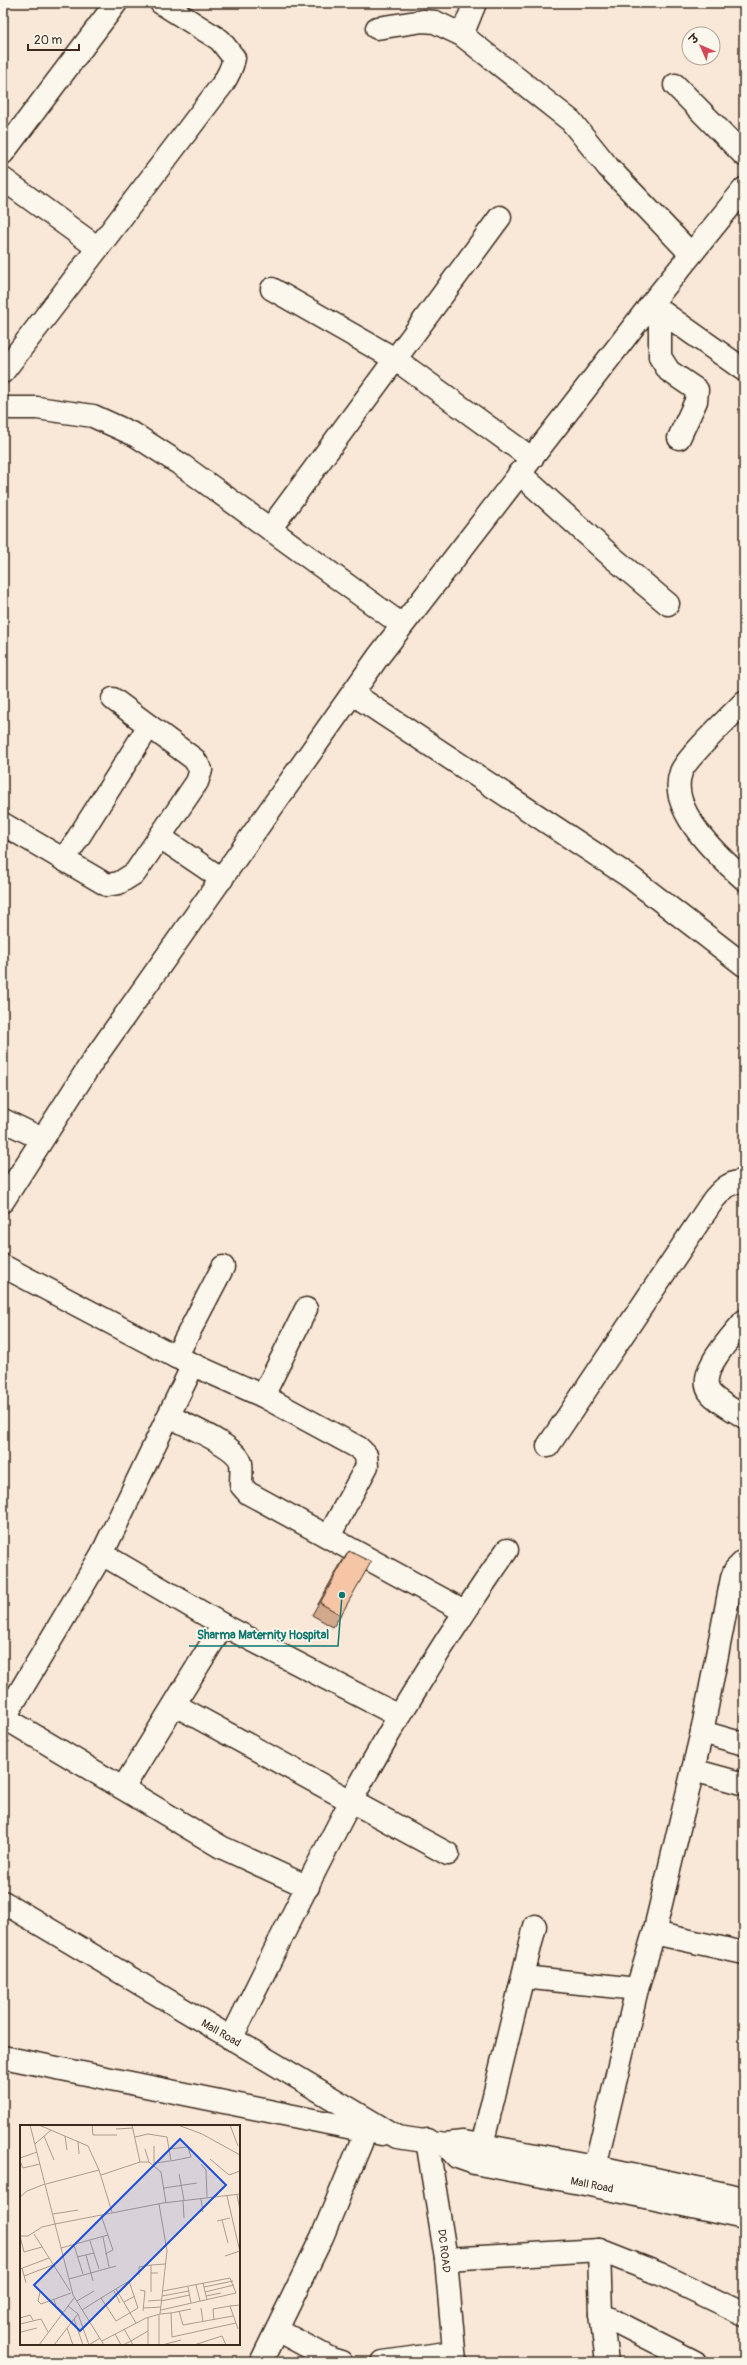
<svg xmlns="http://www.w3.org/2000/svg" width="747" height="2365" font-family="Pangolin,'Playpen Sans Deva',sans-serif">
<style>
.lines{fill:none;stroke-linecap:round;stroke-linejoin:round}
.minor-casing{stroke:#3b2a1e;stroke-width:25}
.major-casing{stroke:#3b2a1e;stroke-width:25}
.highway-casing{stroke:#3b2a1e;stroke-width:25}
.minor{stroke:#fbf7ec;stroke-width:22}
.major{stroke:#fbf7ec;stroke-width:22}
.highway{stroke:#fbf7ec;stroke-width:22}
.wall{fill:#d3a98e;stroke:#3b2a1e}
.building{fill:#f5c5a5;stroke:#3b2a1e}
.labels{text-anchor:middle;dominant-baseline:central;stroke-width:3.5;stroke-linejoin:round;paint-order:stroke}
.street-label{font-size:11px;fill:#3b2a1e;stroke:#fbf7ec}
.inset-road{fill:none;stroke:#ad9c8d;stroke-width:1}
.view{fill:#1d4ed8;fill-opacity:0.15;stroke:#1d4ed8;stroke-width:2}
.inset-edge{fill:none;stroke:#3b2a1e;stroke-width:2}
.leader{fill:none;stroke:#0f766e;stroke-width:1.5}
.callout-dot{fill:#0f766e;stroke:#fbf7ec;stroke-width:1.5}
.callout-label{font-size:12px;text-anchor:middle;font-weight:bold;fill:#0f766e;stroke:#fbf7ec;stroke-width:3.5;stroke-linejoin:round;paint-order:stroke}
</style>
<rect width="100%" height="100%" fill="#f9e8d7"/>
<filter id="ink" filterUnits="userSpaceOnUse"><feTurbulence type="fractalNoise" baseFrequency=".025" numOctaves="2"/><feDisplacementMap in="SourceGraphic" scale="8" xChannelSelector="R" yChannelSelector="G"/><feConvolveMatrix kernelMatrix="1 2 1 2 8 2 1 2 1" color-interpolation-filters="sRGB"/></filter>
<g filter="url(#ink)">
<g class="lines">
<defs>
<g id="minor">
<polyline points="377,28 423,21 435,22 462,35 571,121 608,167 691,254"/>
<polyline points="462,35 475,3"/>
<polyline points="675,85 744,155"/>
<polyline points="3,153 116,3"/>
<path d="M3,179L98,248L222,85C228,76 232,69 234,58L220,40L161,3"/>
<polyline points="272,289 395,359 531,458"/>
<polyline points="651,304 744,370"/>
<polyline points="660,311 660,357 669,371 697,390 696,401 679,438"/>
<polyline points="3,372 98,248"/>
<polyline points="3,408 37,408 93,416 135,435 183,466 402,625"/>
<polyline points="519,473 611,556 668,604"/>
<polyline points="270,529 500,217"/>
<polyline points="353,694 630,877 744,965"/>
<path d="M744,702C731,716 686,758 681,772C667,810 719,857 744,879"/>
<polyline points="3,824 107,885 119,883 135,873 197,782 201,770 194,759 113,699"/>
<polyline points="160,837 222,879"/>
<polyline points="64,860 149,726"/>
<polyline points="3,1120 42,1139"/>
<polyline points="3,1266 176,1357 263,1396 359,1448 366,1455 367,1466 329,1536"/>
<path d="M744,1321C732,1337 694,1374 711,1394C719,1403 734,1410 744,1417"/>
<polyline points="176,1357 223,1267"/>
<polyline points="263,1396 306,1309"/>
<path d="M169,1416C185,1425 237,1446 241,1463C242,1470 241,1479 241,1485L248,1493L464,1611"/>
<path d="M548,1446L714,1199C723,1189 729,1182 744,1181"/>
<polyline points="102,1554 223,1625 399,1716"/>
<polyline points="744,1561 735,1570 732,1578 702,1732 654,1933 744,1953"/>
<polyline points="175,1705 448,1854"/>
<polyline points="5,1718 221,1847 308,1887"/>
<polyline points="3,1720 102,1554 193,1365"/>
<polyline points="702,1732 744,1744"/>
<polyline points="693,1770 744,1784"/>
<polyline points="123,1788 223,1625"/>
<polyline points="523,1977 637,1989"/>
<path d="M231,2039C271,1959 310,1878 352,1799C399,1713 451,1630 507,1550"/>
<polyline points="427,2140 446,2259 455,2362"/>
<polyline points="482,2145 535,1926"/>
<polyline points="591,2184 637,1989 654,1933"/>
<polyline points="599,2250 601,2314 607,2362"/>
<polyline points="446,2259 599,2250 660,2274 744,2314"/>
<polyline points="601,2314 695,2362"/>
<polyline points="277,2330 331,2359 341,2362"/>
<polyline points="261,2362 322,2237 366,2131"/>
<polyline points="383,2362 453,2352"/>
</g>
<g id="major">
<polyline points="3,1902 397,2137 445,2144 463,2142 482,2145 594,2166 744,2198"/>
<polyline points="3,2057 382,2134"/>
<polyline points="445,2144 457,2157 474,2163 590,2185 744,2218"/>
</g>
<polyline id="highway" points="3,1201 92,1062 378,657 651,304 744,189"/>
</defs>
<use href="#minor" class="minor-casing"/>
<use href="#major" class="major-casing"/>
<use href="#highway" class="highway-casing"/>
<use href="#minor" class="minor"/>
<use href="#major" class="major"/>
<use href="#highway" class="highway"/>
</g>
<polygon class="wall" points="349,1551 341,1615 333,1627 312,1615 341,1563"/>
<polygon class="building" points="349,1551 371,1562 341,1615 320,1603"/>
</g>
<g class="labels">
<g class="street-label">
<text transform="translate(221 2033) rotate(30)">Mall Road</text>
<text transform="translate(592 2185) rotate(11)">Mall Road</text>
<text transform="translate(444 2251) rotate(83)">DC ROAD</text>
</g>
</g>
<g transform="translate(20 2125)">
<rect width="220" height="220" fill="#f9e8d7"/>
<path class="inset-road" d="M10,0L35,99L143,78L220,69M19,0L68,21L79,45M72,0L73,10H97M112,0L120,37M158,0L182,9L220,30M210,0L218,21M96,4L113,3M24,11L34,35M45,11L47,25M115,12L128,9L147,12L151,36L171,32L168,22L149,24M58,16L59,29M15,19L31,5M125,24L129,37M0,33L17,27M190,34L209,50L220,46M0,36L3,43L20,39M135,38L150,36M134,39V21M181,39L186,45L187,72M159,49L164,75M81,50L120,37H129L141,47L146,78M26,59L79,45L92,87M144,63L177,58M217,70L220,85M207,71L220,127M0,72L7,66L25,59M181,74L183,87M163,76L164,93M33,89L58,85M81,90L93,125L85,129M202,95L208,118M197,96L210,93M14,109L50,166M0,111L4,127L22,122M0,111H8L22,102L35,99L53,170L84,220M83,112L89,142M70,116L79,144M54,120L63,149M41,123L88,110M66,130L73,156M205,131L220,126M57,132L74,128M2,143L6,158M0,144L29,133M131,148V167M138,148H131V140L146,139M119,150V142L131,140M4,151L33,140M49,154L96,141M109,156L118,183L96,196L81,173ZM183,158L187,175M176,160L180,176M168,162L171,178M184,162L213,156M96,164L116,198M120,165L125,166L123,186M94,166L100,178M20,167L18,176L21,179L51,168M185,167L214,160M142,171L169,166M186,171L201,168M34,175L36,181L43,187M57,176L74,166M128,176L141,175M141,176L170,170M104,177L115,171M48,181L58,189L69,220M123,183L141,182M181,183L183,197M62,185L81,173M141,185L216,168L210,153L143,166M159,186L163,200L213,191M151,188L171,184M140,189L151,188L152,212L216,198M0,193L10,190L13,195M54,194L63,220M194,195L193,184L210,181M0,199L21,194L28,207M47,203L53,220M104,204L111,216L128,206V193M218,204L210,181L220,180M128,206V220M1,207L17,203M95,209L101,220M82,216L126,193L140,189L147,126L139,79M19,220L54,173M34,220L58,189M69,220L80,213M103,220L111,216L113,220M139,220V190M142,220L161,215M174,220L202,211L206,220"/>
<path class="view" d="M160,14L206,60L60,206L14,160Z"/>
<rect width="220" height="220" class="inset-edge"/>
</g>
<path class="leader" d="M342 1595L338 1646H189"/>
<circle class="callout-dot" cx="342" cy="1595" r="4"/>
<g class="callout-label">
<text x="263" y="1639">Sharma Maternity Hospital</text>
</g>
<rect width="747" height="2365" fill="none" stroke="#fbf7ec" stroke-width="16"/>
<rect x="8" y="8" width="731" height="2349" fill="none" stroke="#3b2a1e" stroke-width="1.5" filter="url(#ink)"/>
<g transform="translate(701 46) rotate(315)"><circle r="19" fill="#fbf7ec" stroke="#aea59a"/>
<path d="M0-3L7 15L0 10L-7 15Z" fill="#d1495b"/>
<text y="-6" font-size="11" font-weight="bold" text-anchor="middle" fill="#3b2a1e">उ</text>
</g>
<path d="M28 44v6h51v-6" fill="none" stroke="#3b2a1e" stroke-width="2"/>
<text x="34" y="44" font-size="12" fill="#3b2a1e" stroke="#fbf7ec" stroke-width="3" paint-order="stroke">20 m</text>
</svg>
